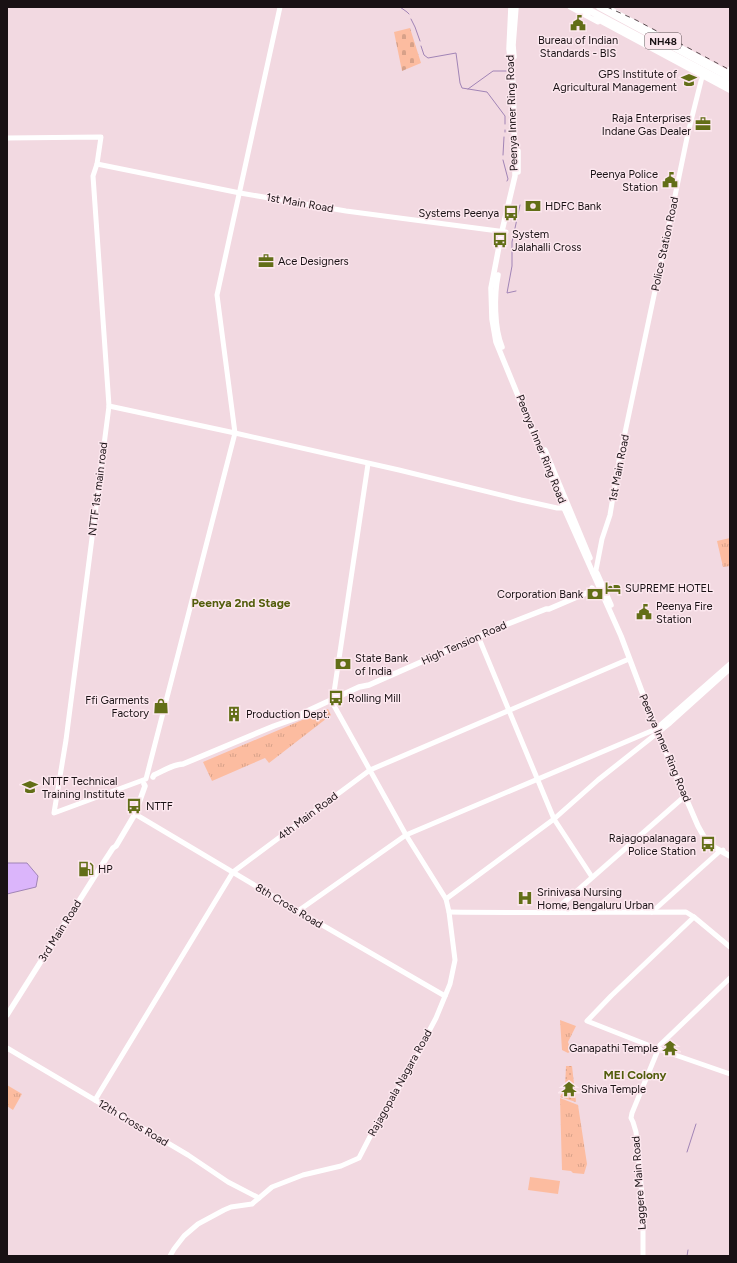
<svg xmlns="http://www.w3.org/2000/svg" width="737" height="1263" font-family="Figtree,sans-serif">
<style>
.grass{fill:#fcbca0}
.cemetery{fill:url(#cemetery-stones)}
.park{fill:url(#park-tufts)}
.garden{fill:url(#garden-dots)}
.water{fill:#dbb5fb;stroke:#a184b6}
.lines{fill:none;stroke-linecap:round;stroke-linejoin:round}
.stream{stroke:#a184b6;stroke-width:1}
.tertiary{stroke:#fff;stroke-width:5}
.secondary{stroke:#fff;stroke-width:5.5}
.trunk{stroke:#fff;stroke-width:6}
.motorway{stroke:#fff;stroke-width:7}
.rail{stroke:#584b4f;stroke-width:1;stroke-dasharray:5 5;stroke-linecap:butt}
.labels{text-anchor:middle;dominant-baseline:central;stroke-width:3;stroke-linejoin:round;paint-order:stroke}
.shield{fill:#fce7ee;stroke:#5d5155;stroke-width:1}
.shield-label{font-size:10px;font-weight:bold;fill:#191114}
.poi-label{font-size:11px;fill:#191114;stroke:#fce7ee;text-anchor:start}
.street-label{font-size:11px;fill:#191114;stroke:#fce7ee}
.neighbourhood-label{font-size:12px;font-weight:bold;fill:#525d0b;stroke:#fce7ee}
</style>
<defs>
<pattern id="cemetery-stones" width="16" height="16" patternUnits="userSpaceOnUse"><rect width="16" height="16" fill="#fcbca0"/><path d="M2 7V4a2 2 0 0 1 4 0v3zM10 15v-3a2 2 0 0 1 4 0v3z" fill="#d7a189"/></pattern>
<pattern id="park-tufts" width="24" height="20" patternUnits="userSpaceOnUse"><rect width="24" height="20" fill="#fcbca0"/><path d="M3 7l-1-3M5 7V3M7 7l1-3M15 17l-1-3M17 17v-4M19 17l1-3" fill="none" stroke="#d7a189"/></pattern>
<pattern id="garden-dots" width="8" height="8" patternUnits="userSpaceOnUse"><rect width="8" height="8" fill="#fcbca0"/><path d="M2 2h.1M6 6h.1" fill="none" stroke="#d7a189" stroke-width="1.8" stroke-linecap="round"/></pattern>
</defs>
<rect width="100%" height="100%" fill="#f2d9e1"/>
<polygon class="grass" points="530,1177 560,1181 558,1194 528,1190"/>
<polygon class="cemetery" points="410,28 421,63 402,71 394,32"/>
<g class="park">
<polygon points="730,538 730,566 723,567 717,541"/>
<polygon points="328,709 331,715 269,763 265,758 212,781 203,762"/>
<polygon points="560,1020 576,1026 568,1042 571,1051 568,1053 562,1050"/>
<polygon points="7,1085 22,1094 13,1110 7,1106"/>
<polygon points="560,1098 578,1105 587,1164 584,1174 573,1173 571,1171 562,1170"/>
</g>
<polygon class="garden" points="566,1066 572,1066 576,1102 560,1097 565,1088"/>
<polygon class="water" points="7,863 27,863 38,876 36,887 7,894"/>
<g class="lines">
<g class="stream">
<polyline points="400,7 407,12 409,14"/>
<polyline points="411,19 415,27 420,41"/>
<polyline points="421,46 424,55 428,58 456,53 460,83 462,88 487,92 505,116 505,124"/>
<polyline points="468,89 493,71 506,71"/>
<polyline points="505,132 505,130"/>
<polyline points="503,155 504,137"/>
<polyline points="503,160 508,179 507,181"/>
<polyline points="516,291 507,293 512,266 512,242 520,205"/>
<polyline points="687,1152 696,1124"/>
<polyline points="687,1256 688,1250"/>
</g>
<g class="tertiary">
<polyline points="570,7 598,22"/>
<polyline points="606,7 730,74"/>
<polyline points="7,138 101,137 97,164 93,176 109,406 66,740 54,813 146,779 235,433 217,295 280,7"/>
<polyline points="97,164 240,193 346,211 506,232"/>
<polyline points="109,406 235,433 399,470 521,500 557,508 568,508"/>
<polyline points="593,573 596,570 602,539 610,515 619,461 675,196 688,133 703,73"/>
<polyline points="478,636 554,819 592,877"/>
<polyline points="333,699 368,464"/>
<polyline points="135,814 298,911 445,996"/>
<polyline points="446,899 554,819 598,780 670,723 730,669"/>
<polyline points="298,911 406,835 656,729 730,664"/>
<path d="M449,912C528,913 607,912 686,912L694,917L730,947"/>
<polyline points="553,912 685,796"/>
<polyline points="652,912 720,851 723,850"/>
<polyline points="694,917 611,996 587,1021 658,1049 730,1074"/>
<polyline points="7,1048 188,1155 228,1182 259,1198"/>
<polyline points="95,1100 233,872 370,770 629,659"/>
<polyline points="170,1256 174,1249 184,1236 198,1224 224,1210 231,1207 252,1204 272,1187 303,1175 341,1166 359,1158 375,1127 417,1057 428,1033 436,1018 450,984 455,960 449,912 446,899 406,835 332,702"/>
<polyline points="643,1256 643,1205 636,1132 633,1122 631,1118 632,1113 660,1045 730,978"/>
</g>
<g class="secondary">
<polyline points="511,7 509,49 513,83 514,119 515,176 502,231 491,288 492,319 496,342 564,508 621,636 656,729 698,826 708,844 730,856"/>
<polyline points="514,57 513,45 516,7"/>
<polyline points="725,79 730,69"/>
<polyline points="518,172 518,151"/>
<path d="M498,275C494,295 494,328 502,347"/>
<polyline points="545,450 590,558"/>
<polyline points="597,573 611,605"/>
<polyline points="300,716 303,713 359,687 369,685 505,625 546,609 549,609 591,591 592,588"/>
<path d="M153,777L154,775C163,771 174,764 183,764L274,726L302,716"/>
<polyline points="7,1015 98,871 113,848 116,846 135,814 145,786 144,784"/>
</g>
<g class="trunk">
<polyline points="576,7 588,13"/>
<polyline points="599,7 730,78"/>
<polyline points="596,18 730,90"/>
</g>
<polyline class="motorway" points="583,7 730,85"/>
<polyline class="rail" points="607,7 636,20 730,70"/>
</g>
<defs>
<symbol id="civic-bare" viewBox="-9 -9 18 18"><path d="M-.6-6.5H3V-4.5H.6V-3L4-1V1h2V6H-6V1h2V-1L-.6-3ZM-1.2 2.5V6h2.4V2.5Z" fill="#626e17" stroke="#fce7ee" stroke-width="2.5" paint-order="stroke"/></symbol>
<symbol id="university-bare" viewBox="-9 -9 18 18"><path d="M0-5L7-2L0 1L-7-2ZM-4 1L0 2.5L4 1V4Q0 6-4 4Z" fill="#626e17" stroke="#fce7ee" stroke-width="2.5" paint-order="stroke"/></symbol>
<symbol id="office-bare" viewBox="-9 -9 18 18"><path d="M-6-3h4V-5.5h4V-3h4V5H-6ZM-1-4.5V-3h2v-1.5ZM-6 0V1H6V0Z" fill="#626e17" stroke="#fce7ee" stroke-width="2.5" paint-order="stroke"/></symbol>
<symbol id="bank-bare" viewBox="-9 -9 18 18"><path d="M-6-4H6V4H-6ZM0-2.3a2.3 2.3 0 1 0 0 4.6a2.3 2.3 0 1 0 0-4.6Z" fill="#626e17" stroke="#fce7ee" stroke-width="2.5" paint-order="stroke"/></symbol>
<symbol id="bus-bare" viewBox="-9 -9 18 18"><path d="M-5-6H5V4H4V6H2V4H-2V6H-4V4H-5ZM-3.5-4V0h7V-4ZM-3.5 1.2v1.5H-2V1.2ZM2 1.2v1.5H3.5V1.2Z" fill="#626e17" stroke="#fce7ee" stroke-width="2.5" paint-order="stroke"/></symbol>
<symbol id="hotel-bare" viewBox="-9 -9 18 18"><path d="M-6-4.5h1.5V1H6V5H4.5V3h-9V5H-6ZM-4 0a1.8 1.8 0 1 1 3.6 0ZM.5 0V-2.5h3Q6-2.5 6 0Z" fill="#626e17" stroke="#fce7ee" stroke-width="2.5" paint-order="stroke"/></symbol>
<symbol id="shop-bare" viewBox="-9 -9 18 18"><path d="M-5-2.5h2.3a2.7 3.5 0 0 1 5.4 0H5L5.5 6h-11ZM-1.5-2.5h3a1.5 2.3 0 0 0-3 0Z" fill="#626e17" stroke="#fce7ee" stroke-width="2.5" paint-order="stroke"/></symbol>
<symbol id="building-bare" viewBox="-9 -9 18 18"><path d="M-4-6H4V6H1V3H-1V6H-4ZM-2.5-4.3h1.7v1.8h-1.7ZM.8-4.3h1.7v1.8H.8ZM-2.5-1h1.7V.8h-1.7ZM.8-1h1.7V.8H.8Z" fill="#626e17" stroke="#fce7ee" stroke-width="2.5" paint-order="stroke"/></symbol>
<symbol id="fuel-bare" viewBox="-9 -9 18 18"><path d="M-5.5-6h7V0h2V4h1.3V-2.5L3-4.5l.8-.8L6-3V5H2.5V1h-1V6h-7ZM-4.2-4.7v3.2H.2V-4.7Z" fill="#626e17" stroke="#fce7ee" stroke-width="2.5" paint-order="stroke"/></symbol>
<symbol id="hospital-bare" viewBox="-9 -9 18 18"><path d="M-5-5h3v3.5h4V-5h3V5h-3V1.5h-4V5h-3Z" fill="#626e17" stroke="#fce7ee" stroke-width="2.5" paint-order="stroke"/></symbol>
<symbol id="temple-bare" viewBox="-9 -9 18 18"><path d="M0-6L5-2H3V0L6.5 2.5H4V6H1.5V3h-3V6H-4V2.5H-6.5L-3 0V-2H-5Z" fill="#626e17" stroke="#fce7ee" stroke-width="2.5" paint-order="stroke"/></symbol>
</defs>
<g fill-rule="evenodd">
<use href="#civic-bare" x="567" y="12" width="22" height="22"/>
<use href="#university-bare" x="678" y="69" width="22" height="22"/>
<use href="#office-bare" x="692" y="113" width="22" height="22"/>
<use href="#civic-bare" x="659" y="169" width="22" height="22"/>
<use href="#bank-bare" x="522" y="195" width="22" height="22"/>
<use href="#bus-bare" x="500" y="202" width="22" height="22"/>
<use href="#bus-bare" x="489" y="229" width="22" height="22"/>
<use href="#office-bare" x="255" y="250" width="22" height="22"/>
<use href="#hotel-bare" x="602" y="577" width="22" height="22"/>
<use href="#bank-bare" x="584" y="583" width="22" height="22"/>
<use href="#civic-bare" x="633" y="601" width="22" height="22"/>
<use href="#bank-bare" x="332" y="653" width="22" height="22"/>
<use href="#bus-bare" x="325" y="687" width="22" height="22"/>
<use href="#shop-bare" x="150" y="695" width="22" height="22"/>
<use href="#building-bare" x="223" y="703" width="22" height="22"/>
<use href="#university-bare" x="19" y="776" width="22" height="22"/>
<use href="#bus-bare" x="123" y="795" width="22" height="22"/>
<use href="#bus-bare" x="697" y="833" width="22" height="22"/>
<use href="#fuel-bare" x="75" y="858" width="22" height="22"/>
<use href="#hospital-bare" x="514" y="887" width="22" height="22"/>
<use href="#temple-bare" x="659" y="1037" width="22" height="22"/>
<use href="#temple-bare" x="558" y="1078" width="22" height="22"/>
</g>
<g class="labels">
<rect class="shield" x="645" y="33" width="36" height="16" rx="3"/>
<g class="shield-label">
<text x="663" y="41">NH48</text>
</g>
<g class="poi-label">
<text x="578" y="40" text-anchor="middle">Bureau of Indian<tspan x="578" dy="13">Standards - BIS</tspan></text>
<text x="677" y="74" text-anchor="end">GPS Institute of<tspan x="677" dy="13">Agricultural Management</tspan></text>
<text x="691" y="118" text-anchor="end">Raja Enterprises<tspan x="691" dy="13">Indane Gas Dealer</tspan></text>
<text x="658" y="174" text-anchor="end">Peenya Police<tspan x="658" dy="13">Station</tspan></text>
<text x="545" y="206">HDFC Bank</text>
<text x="499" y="213" text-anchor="end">Systems Peenya</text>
<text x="512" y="234">System<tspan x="512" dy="13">Jalahalli Cross</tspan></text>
<text x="278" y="261">Ace Designers</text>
<text x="625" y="588">SUPREME HOTEL</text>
<text x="583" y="594" text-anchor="end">Corporation Bank</text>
<text x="656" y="606">Peenya Fire<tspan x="656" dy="13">Station</tspan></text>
<text x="355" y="658">State Bank<tspan x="355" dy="13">of India</tspan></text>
<text x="348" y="698">Rolling Mill</text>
<text x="149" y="700" text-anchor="end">Ffi Garments<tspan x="149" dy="13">Factory</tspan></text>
<text x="246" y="714">Production Dept.</text>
<text x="42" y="781">NTTF Technical<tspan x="42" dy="13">Training Institute</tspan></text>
<text x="146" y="806">NTTF</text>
<text x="696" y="838" text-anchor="end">Rajagopalanagara<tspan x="696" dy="13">Police Station</tspan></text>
<text x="98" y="869">HP</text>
<text x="537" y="892">Srinivasa Nursing<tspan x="537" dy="13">Home, Bengaluru Urban</tspan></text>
<text x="658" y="1048" text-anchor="end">Ganapathi Temple</text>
<text x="581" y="1089">Shiva Temple</text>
</g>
<g class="street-label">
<text transform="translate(512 113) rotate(-92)">Peenya Inner Ring Road</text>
<text transform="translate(300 203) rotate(10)">1st Main Road</text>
<text transform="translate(665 244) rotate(-78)">Police Station Road</text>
<text transform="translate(541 449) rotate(68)">Peenya Inner Ring Road</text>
<text transform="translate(619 468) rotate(-79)">1st Main Road</text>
<text transform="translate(98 489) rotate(-83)">NTTF 1st main road</text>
<text transform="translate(464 643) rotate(-24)">High Tension Road</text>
<text transform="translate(665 748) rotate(67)">Peenya Inner Ring Road</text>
<text transform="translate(308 816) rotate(-37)">4th Main Road</text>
<text transform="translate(289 906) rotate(31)">8th Cross Road</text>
<text transform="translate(60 931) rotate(-58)">3rd Main Road</text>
<text transform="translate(400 1083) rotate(-61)">Rajagopala Nagara Road</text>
<text transform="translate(133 1123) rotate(31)">12th Cross Road</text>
<text transform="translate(639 1183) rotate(-94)">Laggere Main Road</text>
</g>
<g class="neighbourhood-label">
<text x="241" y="603">Peenya 2nd Stage</text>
<text x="635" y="1075">MEI Colony</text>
</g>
</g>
<rect width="737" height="1263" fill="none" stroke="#191114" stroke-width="16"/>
</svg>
